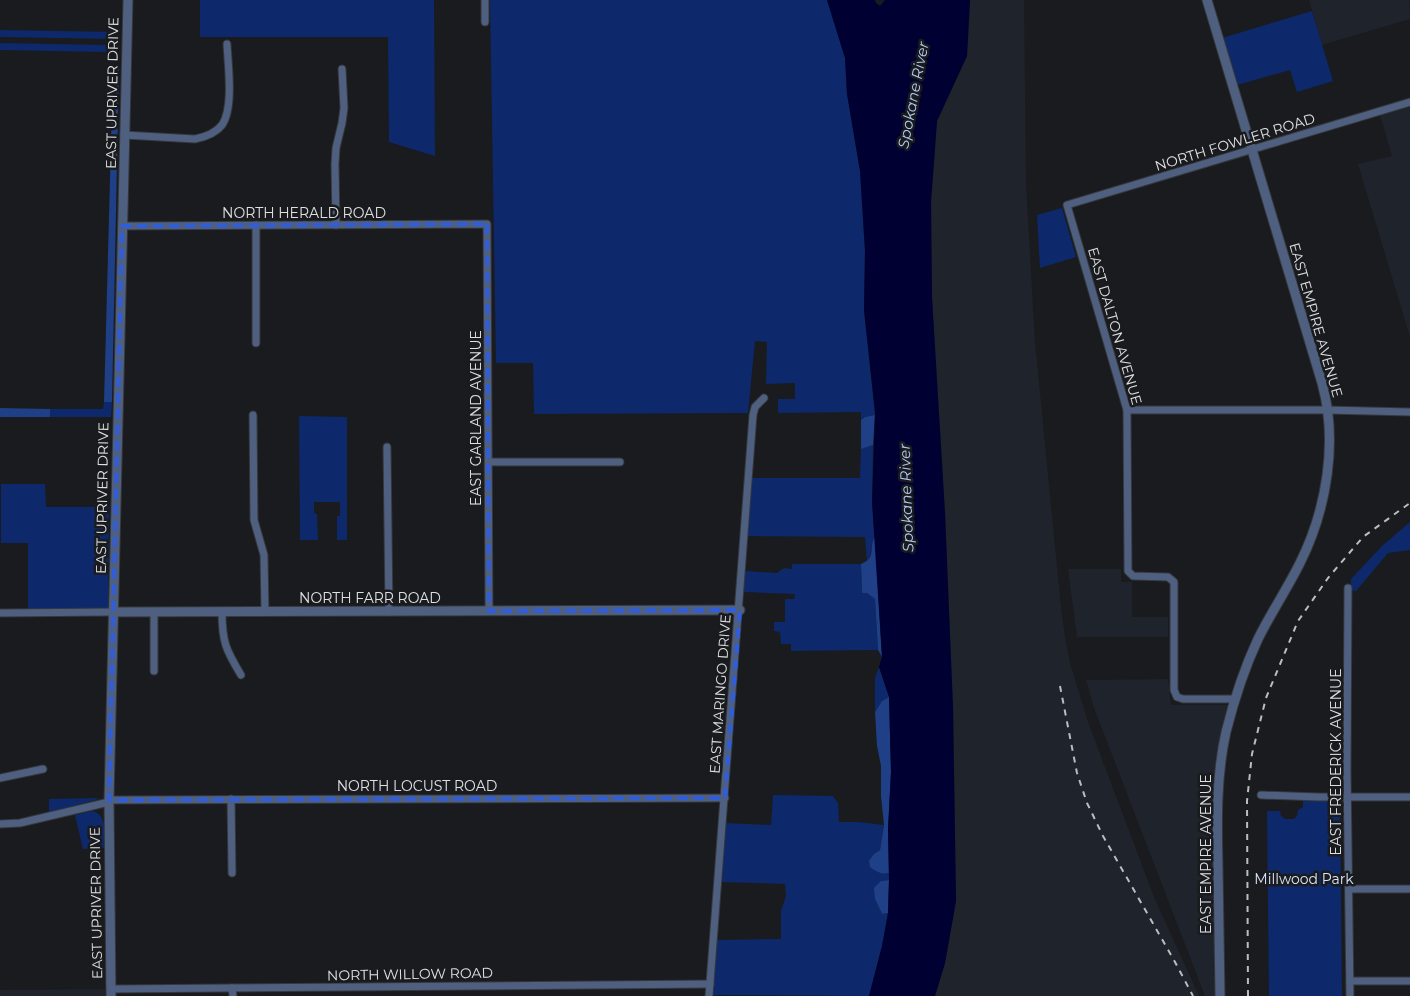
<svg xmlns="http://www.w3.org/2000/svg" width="1410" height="996" font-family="Montserrat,sans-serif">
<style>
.built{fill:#1f232b}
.green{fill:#0d296b}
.forest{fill:#1f3f86}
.water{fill:#000032}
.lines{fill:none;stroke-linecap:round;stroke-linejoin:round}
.minor-casing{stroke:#353739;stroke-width:9}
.tertiary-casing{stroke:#353739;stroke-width:11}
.minor{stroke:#4f5f80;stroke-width:7}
.tertiary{stroke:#4f5f80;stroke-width:9}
.rail{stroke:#bcbdbf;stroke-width:2;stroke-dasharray:6 6;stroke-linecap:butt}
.marked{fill:none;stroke:#305dd9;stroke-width:4;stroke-dasharray:10 6;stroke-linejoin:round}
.labels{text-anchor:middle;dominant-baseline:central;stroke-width:5;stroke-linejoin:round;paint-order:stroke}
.street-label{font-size:14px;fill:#dfe0e2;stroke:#191b1e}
.park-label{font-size:14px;fill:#dae5fa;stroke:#191b1e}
.water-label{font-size:15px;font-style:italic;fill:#b6cbf4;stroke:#191b1e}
</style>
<rect width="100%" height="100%" fill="#191b1e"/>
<g class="built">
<polygon points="970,0 1024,0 1026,185 1035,342 1061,607 1065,637 1070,663 1088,722 1154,897 1199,996 935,996 945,963 956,901 953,708 945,513 932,298 931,202 937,121 967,56"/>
<polygon points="1309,0 1409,0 1410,19 1322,45"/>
<polygon points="1410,107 1410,337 1358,164 1392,156 1380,115"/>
<polygon points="1068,569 1121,569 1121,582 1132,582 1132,617 1168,617 1168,637 1077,637"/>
<polygon points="1168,679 1171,705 1229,705 1217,763 1213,800 1215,996 1205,996 1094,708 1086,680"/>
<polygon points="105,989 105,996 0,996 0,990"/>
</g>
<g class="green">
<polygon points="200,0 434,0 435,156 389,142 388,37 200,37"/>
<polygon points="490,0 827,0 845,58 847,94 860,171 865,251 864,310 875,415 865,417 861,420 861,412 778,413 778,399 795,399 795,383 766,384 767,342 755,341 748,413 534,414 533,363 496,363"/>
<polygon points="1312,11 1333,81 1297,92 1290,70 1237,85 1222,38"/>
<polygon points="0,30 116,32 116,39 0,37"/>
<polygon points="0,43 109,45 116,46 120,54 113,54 107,52 0,50"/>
<polygon points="1062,208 1076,257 1040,268 1037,215"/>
<polygon points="104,402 112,402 111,417 50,417 50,409 103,409"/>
<polygon points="299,416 347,417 347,540 337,540 337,516 340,516 340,502 314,502 314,513 317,514 318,540 300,540"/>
<path d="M873,445L872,502L875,536C870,544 873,554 867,561L865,537L747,536L751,478H860L861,449Z"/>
<polygon points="1,484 45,484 46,507 109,507 108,609 28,610 28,543 1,543"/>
<polygon points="1410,522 1410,550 1388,553 1356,591 1350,590 1351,579 1382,546"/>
<polygon points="792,564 861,564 862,593 867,593 875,599 878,650 791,651 791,644 781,644 780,632 774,631 774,622 785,622 785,599 794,599 795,594 743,592 745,571 777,573 784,568 792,569"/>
<polygon points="879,667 889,697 882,701 875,712 875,678"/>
<polygon points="773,795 833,796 838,803 839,822 859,822 884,825 880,850 874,854 884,874 889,873 889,880 881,881 875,899 882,914 888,913 882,946 869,996 712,995 717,940 781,939 781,911 786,896 785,884 721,882 726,823 771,825"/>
<polygon points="98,798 96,800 49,812 49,799"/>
<polygon points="1303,800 1340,801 1342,996 1269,996 1267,811 1280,811 1281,816 1285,819 1294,819 1297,816 1298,810 1303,807"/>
<path d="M92,811C108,814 104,836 104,848L83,849L75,815Z"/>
</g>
<g class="forest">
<polygon points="113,68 119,68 112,402 104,402"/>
<polygon points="0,408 50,409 50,417 0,417"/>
<polygon points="875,415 873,445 861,449 861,420 865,417"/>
<path d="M875,536L882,657L878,650L875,599L867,593H862L861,564C877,558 868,548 875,536Z"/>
<path d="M889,697L891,772L888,829L889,873C881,875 876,871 870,867L869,861L874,854L880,850L884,825L881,796V766L877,746L875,712L882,701Z"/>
<polygon points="889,880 888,913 882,914 875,899 874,888 881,881"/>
</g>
<polygon class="water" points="827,0 875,0 876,3 880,6 885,0 970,0 967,56 937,121 931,202 932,298 945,513 953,708 956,901 945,963 935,996 869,996 882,946 888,913 889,880 888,829 891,772 889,697 879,667 882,657 872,502 875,412 864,310 865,251 860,171 847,94 845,58"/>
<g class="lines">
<defs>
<g id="minor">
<polyline points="485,0 485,22"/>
<path d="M124,135L195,139C205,137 215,134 222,125C234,108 228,65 227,44"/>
<polyline points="336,225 335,164 336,148 342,123 344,108 342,69"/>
<polyline points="122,226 487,224 489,611"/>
<polyline points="256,343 256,225"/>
<polyline points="1127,410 1327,410 1410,412"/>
<polyline points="253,415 254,520 264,555 265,612"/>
<polyline points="387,447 389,612"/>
<polyline points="489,462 620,462"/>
<polyline points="1348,588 1347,770 1350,996"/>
<path d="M222,612C222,642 226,650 241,675"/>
<polyline points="0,613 113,612"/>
<polyline points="154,671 154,612"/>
<polyline points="1235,699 1183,699 1177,697 1174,690 1174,582 1168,577 1133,576 1128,571 1127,410 1067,205 1410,102"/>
<polyline points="0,778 43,769"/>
<polyline points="1261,795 1319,797 1410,797"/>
<polyline points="231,799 232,873"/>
<polyline points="109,800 725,798"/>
<polyline points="0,824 20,823 109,802"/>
<polyline points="1349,889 1410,889"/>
<polyline points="1350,981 1410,981"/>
<polyline points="232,988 233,996"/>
<polyline points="111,989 710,984"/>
<polyline points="709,996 753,415 755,407 764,398"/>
</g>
<g id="tertiary">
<path d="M1207,0L1322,383C1338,441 1327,509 1300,563C1287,589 1271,613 1258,639C1244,669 1234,700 1226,732C1216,776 1217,822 1218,867C1219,910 1219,953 1220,996"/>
<polyline points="113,612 740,610"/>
<polyline points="111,996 109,800 128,0"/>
</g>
</defs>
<use href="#minor" class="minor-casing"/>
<use href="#tertiary" class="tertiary-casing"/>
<use href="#minor" class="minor"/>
<use href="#tertiary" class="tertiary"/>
<g class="rail">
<polyline points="1060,686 1077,773 1087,803 1103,836 1175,962 1193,996"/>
<polyline points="1248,996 1247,801 1252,754 1266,698 1298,621 1328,578 1363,537 1410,503"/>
</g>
</g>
<path class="marked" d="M487,224L489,611L740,610L725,798L109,800L122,226Z"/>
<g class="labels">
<g class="street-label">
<text transform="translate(112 93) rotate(-89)">EAST UPRIVER DRIVE</text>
<text transform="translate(1235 142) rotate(-17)">NORTH FOWLER ROAD</text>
<text x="304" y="213">NORTH HERALD ROAD</text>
<text transform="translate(1316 320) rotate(74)">EAST EMPIRE AVENUE</text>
<text transform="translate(1115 326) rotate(74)">EAST DALTON AVENUE</text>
<text transform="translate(476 418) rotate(-90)">EAST GARLAND AVENUE</text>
<text transform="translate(102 498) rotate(-89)">EAST UPRIVER DRIVE</text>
<text x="370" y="598">NORTH FARR ROAD</text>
<text transform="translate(720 694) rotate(-86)">EAST MARINGO DRIVE</text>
<text transform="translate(1336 762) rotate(-90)">EAST FREDERICK AVENUE</text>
<text x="417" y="786">NORTH LOCUST ROAD</text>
<text transform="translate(1206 854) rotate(-90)">EAST EMPIRE AVENUE</text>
<text transform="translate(96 903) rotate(-91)">EAST UPRIVER DRIVE</text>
<text transform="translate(410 974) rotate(-1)">NORTH WILLOW ROAD</text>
</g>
<g class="park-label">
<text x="1304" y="879">Millwood Park</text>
</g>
<g class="water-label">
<text transform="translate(913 95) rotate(-79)">Spokane River</text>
<text transform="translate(906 498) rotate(-92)">Spokane River</text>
</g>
</g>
</svg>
